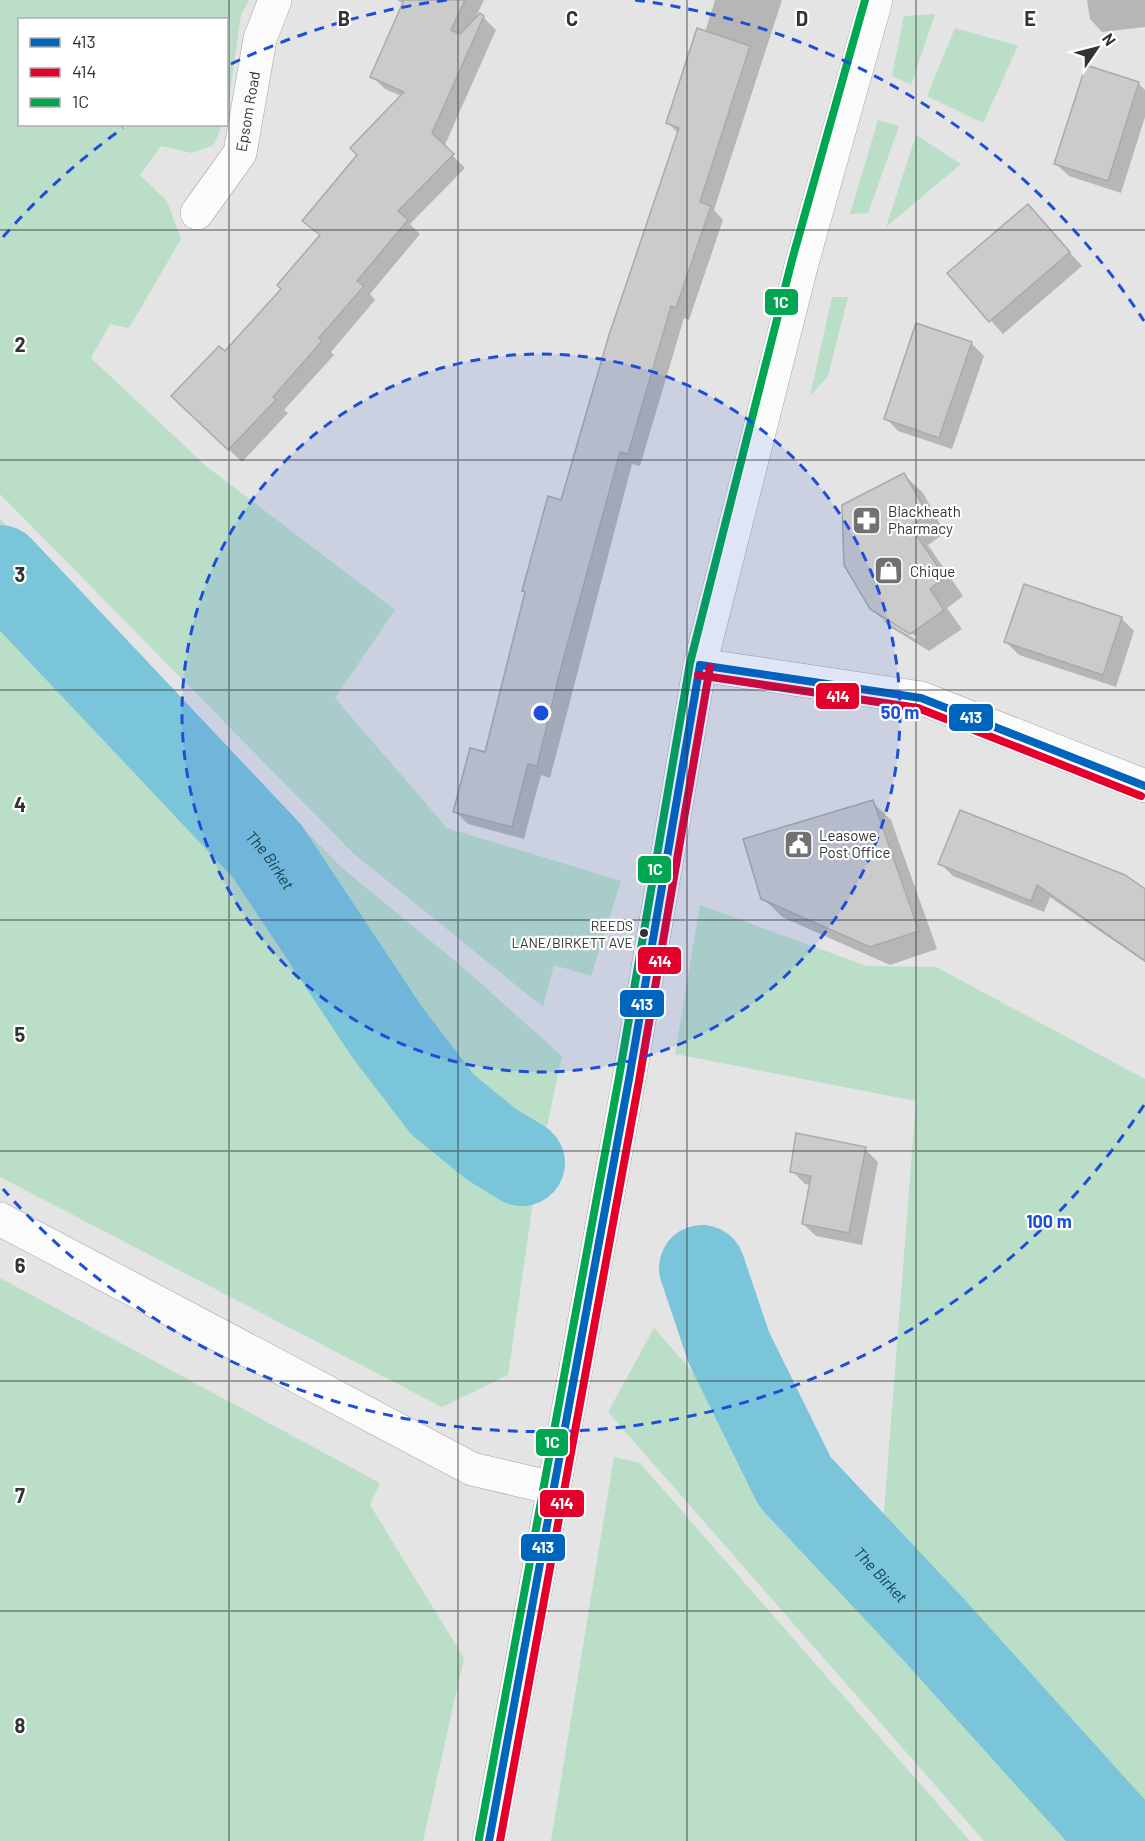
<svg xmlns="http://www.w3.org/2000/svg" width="1145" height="1841" font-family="Barlow,sans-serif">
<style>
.green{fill:#badec8}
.shadow{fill:#0003;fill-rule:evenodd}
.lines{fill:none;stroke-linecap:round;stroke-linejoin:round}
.river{stroke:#7bc5db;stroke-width:86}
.building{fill:#cbcbcb;stroke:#aaa;stroke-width:1.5}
.minor-casing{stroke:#a5a5a5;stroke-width:34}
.minor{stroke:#fbfbfb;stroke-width:33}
.bus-1-casing{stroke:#fff;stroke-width:12}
.bus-2-casing{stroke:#fff;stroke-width:12}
.bus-3-casing{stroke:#fff;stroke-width:12}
.bus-1{stroke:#0065bd;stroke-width:8}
.bus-2{stroke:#e4002b;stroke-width:8}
.bus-3{stroke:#00a651;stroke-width:8}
.grid{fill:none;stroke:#323333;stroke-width:1.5;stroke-opacity:0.55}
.ring{fill:none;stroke:#1d4ed8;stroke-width:3;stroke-dasharray:10 8}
.bus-dot{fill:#323333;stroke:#fff;stroke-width:2}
.labels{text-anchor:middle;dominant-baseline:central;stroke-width:4.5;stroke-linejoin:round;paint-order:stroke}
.bus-label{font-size:14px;fill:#323333;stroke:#fff;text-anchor:end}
.street-label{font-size:15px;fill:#323333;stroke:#fff}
.poi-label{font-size:15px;fill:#323333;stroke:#fff;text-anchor:start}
.water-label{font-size:16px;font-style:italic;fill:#144351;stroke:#fff}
.grid-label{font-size:20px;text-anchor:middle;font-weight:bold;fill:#323333;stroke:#fff;stroke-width:4.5;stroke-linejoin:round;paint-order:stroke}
.centre{fill:#1d4ed8;stroke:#fff;stroke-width:3}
.ring-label{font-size:18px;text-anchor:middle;font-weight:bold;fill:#1d4ed8;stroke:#fff;stroke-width:4.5;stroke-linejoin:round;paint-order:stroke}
.line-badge{stroke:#fff;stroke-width:2}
.badge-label{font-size:16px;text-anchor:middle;font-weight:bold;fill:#fff}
</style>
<rect width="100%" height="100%" fill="#e4e4e4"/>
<g class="green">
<polygon points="0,0 249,0 241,15 227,113 226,20 20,20 20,124 222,125 214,145 192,153 161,146 140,175 167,201 181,239 129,328 110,324 91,358 206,466 395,610 335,698 447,828 621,881 591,976 554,965 543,1007 353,853 0,494"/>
<polygon points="935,14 911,85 892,76 904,16"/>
<polygon points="955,28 1018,46 983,123 927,96"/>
<polygon points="878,120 899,126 868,213 850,214"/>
<polygon points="916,135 961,164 886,227"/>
<polygon points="832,297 848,297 828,376 810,396"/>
<polygon points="0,519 341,867 466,970 562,1056 538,1168 508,1375 442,1407 0,1177"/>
<polygon points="700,905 867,966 936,967 1145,1079 1145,1841 984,1841 608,1412 654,1328 858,1560 881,1550 916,1101 675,1054"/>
<polygon points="0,1278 380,1483 370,1505 464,1658 423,1841 0,1841"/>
<polygon points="614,1457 640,1463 970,1841 551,1841"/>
</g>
<g class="shadow">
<polygon points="397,0 484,0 474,21 483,17 496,30 444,147 465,168 410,224 420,234 370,294 375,300 331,352 334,355 284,410 288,413 242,462 186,409 225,354 283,289 321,236 304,220 359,155 401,96 385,89 372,76 404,4"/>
<polygon points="715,0 782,0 714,210 723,220 689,320 684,318 640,466 632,464 550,778 541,775 524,839 468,824 455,811 486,754 526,594 523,591 562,502 679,134 668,123 705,32"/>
<polygon points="1087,0 1145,0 1145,27 1102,32 1090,19"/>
<polygon points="1087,67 1139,84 1145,90 1145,117 1121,193 1069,176 1056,164"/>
<polygon points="1028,206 1082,266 1003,334 949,274"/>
<polygon points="971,343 984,356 952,449 898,431 886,418"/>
<path d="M904,475L923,493L945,533L928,545L963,596L947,608L962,629L929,651L890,627L871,608ZM881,614L917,637L915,639L881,618Z"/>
<polygon points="1121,618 1134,631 1116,687 1019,655 1006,642"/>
<polygon points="872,802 891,820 937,949 890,965 782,917 763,898"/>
<polygon points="940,863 1145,891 1145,962 1050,897 1044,912 953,876"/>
<polygon points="865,1149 878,1162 862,1245 816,1236 803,1224 811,1185 805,1184 792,1171"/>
</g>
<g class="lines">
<g class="river">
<path id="s1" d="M0,568L267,851L387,1032L443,1105L491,1144L522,1163"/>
<path id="s2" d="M702,1268L729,1348L795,1482L935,1631L1124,1841"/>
</g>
</g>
<g class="building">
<polygon points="404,0 465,0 451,30 460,34 480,13 484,16 432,133 454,154 398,211 408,220 357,281 364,286 319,338 322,341 273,397 276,400 228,450 171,396 219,346 225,351 281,289 277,285 320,235 302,221 357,155 350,148 404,92 370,77"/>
<polygon points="697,28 750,46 700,202 711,206 676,308 671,306 628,454 620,452 561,668 537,766 528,764 512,827 453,812 470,748 485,752 525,592 522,591 548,496 561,500 609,335 679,128 666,123"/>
<polygon points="1086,65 1139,82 1108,181 1054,164"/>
<polygon points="1028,204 1070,252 989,322 947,273"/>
<polygon points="916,323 972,342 939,438 884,419"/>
<polygon points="904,473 928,514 910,526 945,577 930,589 944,610 910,634 870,609 844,565 842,505"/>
<polygon points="1024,584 1122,617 1103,675 1004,642"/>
<polygon points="873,800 919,931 870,947 761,899 743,839"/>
<polygon points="960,810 1125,875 1145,889 1145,961 1037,885 1031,901 938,864"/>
<polygon points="796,1133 866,1147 849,1233 802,1224 811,1176 790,1172"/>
</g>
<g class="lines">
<defs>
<g id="minor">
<path id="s3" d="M197,213L240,153L260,39L275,0"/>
<polyline points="700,665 921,698 1145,786"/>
<polyline points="0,1219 472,1469 553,1488"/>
<polyline points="489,1841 629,1079 700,665 802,263 876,0"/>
</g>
</defs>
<use href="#minor" class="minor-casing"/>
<use href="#minor" class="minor"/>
<defs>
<g id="bus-1">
<polyline points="700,665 921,698 1145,786"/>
<polyline points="489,1841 629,1079 700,665"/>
</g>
<g id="bus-2">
<polyline points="698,675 918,708 1141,796"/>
<polyline points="500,1841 639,1081 710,667"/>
</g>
<polyline id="bus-3" points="479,1839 619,1077 690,663 792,260 865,0"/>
</defs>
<use href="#bus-1" class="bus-1-casing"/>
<use href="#bus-2" class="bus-2-casing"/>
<use href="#bus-3" class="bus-3-casing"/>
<use href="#bus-1" class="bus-1"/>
<use href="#bus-2" class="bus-2"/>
<use href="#bus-3" class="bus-3"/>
</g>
<path class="grid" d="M229,0V1841M458,0V1841M687,0V1841M916,0V1841M0,230H1145M0,460H1145M0,690H1145M0,920H1145M0,1151H1145M0,1381H1145M0,1611H1145"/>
<circle cx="541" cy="713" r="359" fill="#1d4ed8" fill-opacity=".12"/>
<g class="ring">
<circle cx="541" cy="713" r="359"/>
<path d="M1144 1105A719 719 0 0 1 3 1189M3 237A719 719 0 0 1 123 128M231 64A719 719 0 0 1 447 0M635 0A719 719 0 0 1 1144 321"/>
</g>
<defs>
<symbol id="pharmacy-square" viewBox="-11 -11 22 22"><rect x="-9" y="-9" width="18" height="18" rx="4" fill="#707171" stroke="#fff"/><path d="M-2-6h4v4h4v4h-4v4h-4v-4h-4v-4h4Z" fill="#fff"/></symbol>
<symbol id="shop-square" viewBox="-11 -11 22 22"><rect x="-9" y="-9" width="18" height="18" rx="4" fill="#707171" stroke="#fff"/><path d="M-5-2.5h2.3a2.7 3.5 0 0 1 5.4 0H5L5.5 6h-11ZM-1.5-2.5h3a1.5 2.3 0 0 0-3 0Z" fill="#fff"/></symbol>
<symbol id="civic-square" viewBox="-11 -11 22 22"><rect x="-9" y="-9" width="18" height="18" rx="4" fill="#707171" stroke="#fff"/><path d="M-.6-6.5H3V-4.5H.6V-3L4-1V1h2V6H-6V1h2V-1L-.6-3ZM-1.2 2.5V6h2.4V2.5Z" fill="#fff"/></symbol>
</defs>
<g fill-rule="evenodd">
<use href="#pharmacy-square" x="850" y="504" width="33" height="33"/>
<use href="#shop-square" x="872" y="554" width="33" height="33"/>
<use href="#civic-square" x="782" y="828" width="33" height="33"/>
</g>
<circle class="bus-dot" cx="644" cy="933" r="5"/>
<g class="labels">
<g class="bus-label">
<text x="633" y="925">REEDS<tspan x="633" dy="17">LANE/BIRKETT AVE</tspan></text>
</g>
<g class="street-label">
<text stroke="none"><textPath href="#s3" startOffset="116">Epsom Road</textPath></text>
</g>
<g class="poi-label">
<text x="888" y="511">Blackheath<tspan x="888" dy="17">Pharmacy</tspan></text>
<text x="910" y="571">Chique</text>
<text x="819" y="835">Leasowe<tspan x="819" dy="17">Post Office</tspan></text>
</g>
<g class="water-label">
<text stroke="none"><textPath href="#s1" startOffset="398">The Birket</textPath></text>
<text stroke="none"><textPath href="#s2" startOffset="360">The Birket</textPath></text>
</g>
</g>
<g class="grid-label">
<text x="344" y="26">B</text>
<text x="572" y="26">C</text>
<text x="802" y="26">D</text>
<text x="1030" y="26">E</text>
<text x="20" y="352">2</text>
<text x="20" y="582">3</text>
<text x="20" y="812">4</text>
<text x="20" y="1042">5</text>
<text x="20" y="1273">6</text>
<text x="20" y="1503">7</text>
<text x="20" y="1733">8</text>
</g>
<circle cx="541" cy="713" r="9" class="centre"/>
<g class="ring-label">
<text x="900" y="719">50 m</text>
<text x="1049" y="1228">100 m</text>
</g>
<g class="line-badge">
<rect x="764" y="288" width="35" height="28" rx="6" fill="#00a651"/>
<rect x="815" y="682" width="45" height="28" rx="6" fill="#e4002b"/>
<rect x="948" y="703" width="46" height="29" rx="6" fill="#0065bd"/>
<rect x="637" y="855" width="35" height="29" rx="6" fill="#00a651"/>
<rect x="637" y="946" width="45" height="29" rx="6" fill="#e4002b"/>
<rect x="619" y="989" width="46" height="29" rx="6" fill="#0065bd"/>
<rect x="535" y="1428" width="34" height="29" rx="6" fill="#00a651"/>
<rect x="539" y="1489" width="46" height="29" rx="6" fill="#e4002b"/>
<rect x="520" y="1533" width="46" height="29" rx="6" fill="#0065bd"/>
</g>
<g class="badge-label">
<text x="781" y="308">1C</text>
<text x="838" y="702">414</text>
<text x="971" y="723">413</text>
<text x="655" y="875">1C</text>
<text x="660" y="967">414</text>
<text x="642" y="1010">413</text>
<text x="552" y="1448">1C</text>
<text x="562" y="1509">414</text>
<text x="543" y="1553">413</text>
</g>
<rect x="18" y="18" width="210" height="108" fill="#ffffff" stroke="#adadad" stroke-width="1.5"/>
<rect x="30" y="38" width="30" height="9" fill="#0065bd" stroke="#adadad" stroke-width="1.5"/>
<text x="72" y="48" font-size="18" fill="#323333">413</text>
<rect x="30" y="68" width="30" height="9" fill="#e4002b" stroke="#adadad" stroke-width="1.5"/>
<text x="72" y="78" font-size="18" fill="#323333">414</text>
<rect x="30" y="98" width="30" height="9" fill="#00a651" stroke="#adadad" stroke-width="1.5"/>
<text x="72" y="108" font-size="18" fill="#323333">1C</text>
<g transform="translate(1097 48) rotate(55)" stroke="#ffffff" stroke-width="4.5" paint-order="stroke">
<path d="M0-4.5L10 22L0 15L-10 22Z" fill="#323333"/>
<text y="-9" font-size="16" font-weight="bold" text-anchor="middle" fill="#323333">N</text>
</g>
</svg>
